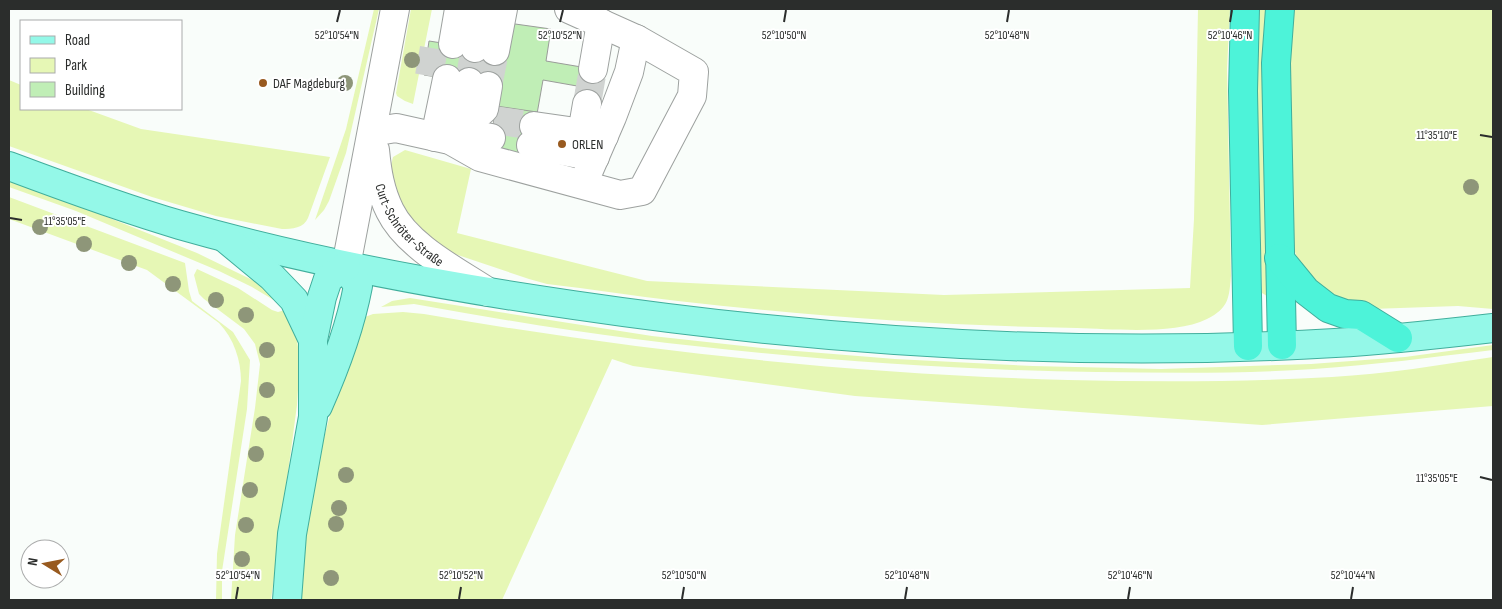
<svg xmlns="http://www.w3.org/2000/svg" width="1502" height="609" font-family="'Sofia Sans Condensed',sans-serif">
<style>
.green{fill:#e6f7b5}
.building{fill:#c0eeb6;stroke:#9a9c99}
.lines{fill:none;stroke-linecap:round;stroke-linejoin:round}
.minor-tunnel{stroke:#d0d3d1;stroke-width:28;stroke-dasharray:28 14;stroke-linecap:butt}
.minor-casing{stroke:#9da19f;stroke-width:30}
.major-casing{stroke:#41ae9c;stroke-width:30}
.highway-casing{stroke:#41ae9c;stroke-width:30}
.minor{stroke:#fff;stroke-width:28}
.major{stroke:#94f8e8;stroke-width:28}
.highway{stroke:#4df3d9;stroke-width:28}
.tree{fill:#8e9679}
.ticks{fill:none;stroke:#2b2d2c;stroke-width:2}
.poi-dot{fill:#985a1f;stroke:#fff;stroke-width:2}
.labels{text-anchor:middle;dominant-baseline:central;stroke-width:4;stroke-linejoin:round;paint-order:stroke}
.poi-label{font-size:14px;fill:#2b2d2c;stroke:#fff;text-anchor:start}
.street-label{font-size:14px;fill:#2b2d2c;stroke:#fff}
.ticks-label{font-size:12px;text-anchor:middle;fill:#2b2d2c;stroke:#fff;stroke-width:4;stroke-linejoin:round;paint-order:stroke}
</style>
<rect width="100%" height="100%" fill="#f9fdfa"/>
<g class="green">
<polygon points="374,9 379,9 346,153 329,201 324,210 315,220 346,129"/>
<polygon points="411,9 432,9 413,104 405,101 397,96 396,93"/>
<path d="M1198,9H1230L1227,69L1231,276C1229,298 1229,308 1207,319C1175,335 1113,329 1077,328C944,326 810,316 678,301C634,296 591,289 547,284L529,279L443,250L397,209L390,169L393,157L405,150L471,169L457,233L647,281L944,295L1190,288L1194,219Z"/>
<polygon points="1258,9 1269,9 1270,295 1267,296 1262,293 1258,146"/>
<polygon points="1292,9 1493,9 1493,309 1458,306 1371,309 1339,302 1319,286 1302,267 1296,255 1292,241 1287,71"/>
<path d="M9,80L21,85V109H86L141,129L330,157L308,218C304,228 292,229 282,229L216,216L152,197L9,146Z"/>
<polygon points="9,180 77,205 197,253 269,288 277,302 252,287 219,271 76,211 9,187"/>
<path d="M9,197L185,263L189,291L192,301L233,332L250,360L247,409L222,571V600H216L217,554L241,381C241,360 234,339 219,323L147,270L9,219Z"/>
<polygon points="197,269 238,288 272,310 278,312 285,310 295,327 298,347 299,374 297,405 271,600 231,600 235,535 255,408 260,364 255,344 244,329 204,299 199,294 194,275"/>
<path d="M410,298L652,336L772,349L895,359L1033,366L1161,369L1311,364L1405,357L1493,345V350C1434,357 1374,365 1314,369C1242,374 1169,373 1097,372C942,370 788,358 635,339C561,330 487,317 414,304L381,307L392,301Z"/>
<path d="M403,312L424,314C637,351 851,374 1068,380C1156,382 1245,382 1332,377C1386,374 1440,365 1493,357V406L1262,425L855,396L633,366L612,359L502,600H300C304,543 311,485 326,430C336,391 351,354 365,317L373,314Z"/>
</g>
<g class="building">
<polygon points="508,23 551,29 546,61 605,71 599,106 574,102 577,86 543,80 537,114 495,107"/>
<polygon points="429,41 506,53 500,87 424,75"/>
<polygon points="496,106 537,112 529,158 489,151"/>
</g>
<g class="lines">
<g class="minor-tunnel">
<polyline points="429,76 435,42"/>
<polyline points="469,82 475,48"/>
<polyline points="488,86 495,51"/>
<polyline points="587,104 593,69"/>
<polyline points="494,120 534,126"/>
</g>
<defs>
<g id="minor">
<polyline points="453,44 459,9"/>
<polyline points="475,48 482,9"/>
<polyline points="495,51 503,9"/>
<polyline points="593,69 601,23"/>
<polyline points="534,126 604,136"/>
<polyline points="461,131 469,82"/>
<polyline points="372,132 396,128 450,140 480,157 620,195 642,191 692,96 694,72 638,40 569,9"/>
<polyline points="459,132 491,138"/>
<polyline points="582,133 587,104"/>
<polyline points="435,137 447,79"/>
<polyline points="450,140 484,109 488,86"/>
<polyline points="531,145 595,157"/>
<path id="s1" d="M375,150C377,171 380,191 390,211C407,246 456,271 488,292"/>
<polyline points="583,184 612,117 629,72 636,39"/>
<polyline points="346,266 395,9"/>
</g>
<g id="major">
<path d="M9,166C65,187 122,208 180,225C309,262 441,286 573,305C824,342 1081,358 1335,343C1388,340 1441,334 1493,328"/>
<polyline points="226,239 272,277 294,300 313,340"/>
<path d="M318,406C335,368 350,328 358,286L346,266"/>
<polyline points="287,600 292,534 313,417 313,340 322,297 328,279 346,266"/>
</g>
<g id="highway">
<polyline points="1245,9 1243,91 1248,346"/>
<polyline points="1280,9 1276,63 1282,345"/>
<polyline points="1279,258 1306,291 1328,308 1345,314 1361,315 1398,338"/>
</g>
</defs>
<use href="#minor" class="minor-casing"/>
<use href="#major" class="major-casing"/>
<use href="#highway" class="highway-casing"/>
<use href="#minor" class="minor"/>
<use href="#major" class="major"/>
<use href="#highway" class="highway"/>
</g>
<g class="tree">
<circle cx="412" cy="60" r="8"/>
<circle cx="345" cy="83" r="8"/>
<circle cx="1471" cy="187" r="8"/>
<circle cx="40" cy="227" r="8"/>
<circle cx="84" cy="244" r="8"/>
<circle cx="129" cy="263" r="8"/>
<circle cx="173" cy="284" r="8"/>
<circle cx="216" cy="300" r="8"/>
<circle cx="246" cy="315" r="8"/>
<circle cx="267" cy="350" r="8"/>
<circle cx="267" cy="390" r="8"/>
<circle cx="263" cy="424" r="8"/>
<circle cx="256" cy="454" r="8"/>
<circle cx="346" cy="475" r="8"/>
<circle cx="250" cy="490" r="8"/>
<circle cx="339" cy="508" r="8"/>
<circle cx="336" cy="524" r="8"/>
<circle cx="246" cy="525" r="8"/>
<circle cx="242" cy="559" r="8"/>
<circle cx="331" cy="578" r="8"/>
</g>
<path class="ticks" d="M337,22L340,10M560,22L563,10M784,22L786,10M1007,22L1009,10M1230,22L1232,10M1480,135L1492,137M10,218L22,220M1480,477L1492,480M236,599L238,587M459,599L461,587M682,599L684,587M905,599L907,587M1128,599L1130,587M1351,599L1353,587"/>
<g class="poi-dot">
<circle cx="263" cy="83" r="5"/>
<circle cx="562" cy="144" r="5"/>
</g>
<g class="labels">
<g class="poi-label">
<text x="273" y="83">DAF Magdeburg</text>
<text x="572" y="144">ORLEN</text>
</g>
<g class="street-label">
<text stroke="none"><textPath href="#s1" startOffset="86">Curt-Schröter-Straße</textPath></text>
</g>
</g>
<g class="ticks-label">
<text x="784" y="39">52°10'50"N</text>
<text x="1230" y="39">52°10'46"N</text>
<text x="337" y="39">52°10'54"N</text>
<text x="560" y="39">52°10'52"N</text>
<text x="1007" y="39">52°10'48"N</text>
<text x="1437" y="139">11°35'10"E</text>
<text x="65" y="225">11°35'05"E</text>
<text x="1437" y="482">11°35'05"E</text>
<text x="238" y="579">52°10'54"N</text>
<text x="461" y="579">52°10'52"N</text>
<text x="684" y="579">52°10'50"N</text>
<text x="907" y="579">52°10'48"N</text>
<text x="1130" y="579">52°10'46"N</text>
<text x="1353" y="579">52°10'44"N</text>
</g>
<rect width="1502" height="609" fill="none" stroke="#2b2d2c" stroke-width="20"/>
<rect x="20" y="20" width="162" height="90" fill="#ffffff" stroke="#aaabab"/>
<rect x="30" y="36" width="25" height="8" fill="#94f8e8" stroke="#aaabab"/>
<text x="65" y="45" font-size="15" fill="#2b2d2c">Road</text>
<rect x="30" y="58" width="25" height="15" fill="#e6f7b5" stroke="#aaabab"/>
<text x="65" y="70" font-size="15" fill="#2b2d2c">Park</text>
<rect x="30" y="82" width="25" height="15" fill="#c0eeb6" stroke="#aaabab"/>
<text x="65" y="95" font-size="15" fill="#2b2d2c">Building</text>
<g transform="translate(45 564) rotate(280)"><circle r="24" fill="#ffffff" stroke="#aaabab"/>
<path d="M0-4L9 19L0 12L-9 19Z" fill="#985a1f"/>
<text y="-8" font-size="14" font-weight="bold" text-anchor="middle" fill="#2b2d2c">N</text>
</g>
</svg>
